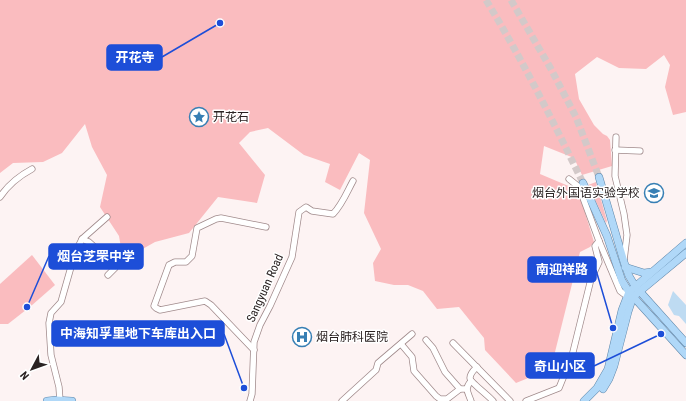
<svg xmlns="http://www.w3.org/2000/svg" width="686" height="401" font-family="'Roboto Condensed','Noto Sans SC',sans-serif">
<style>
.green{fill:#fabcbf}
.water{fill:#bedbf2}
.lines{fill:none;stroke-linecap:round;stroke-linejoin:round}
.major-tunnel{stroke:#d3c9c9;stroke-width:7;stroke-dasharray:7 3.5;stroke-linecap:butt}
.minor-casing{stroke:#a08a8b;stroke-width:7}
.major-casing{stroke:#5f87aa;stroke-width:8}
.minor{stroke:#fff;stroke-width:5.5}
.major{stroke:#b0d8f8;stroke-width:7}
.labels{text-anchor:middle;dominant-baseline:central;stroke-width:3;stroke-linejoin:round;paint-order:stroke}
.poi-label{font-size:12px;fill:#2a2222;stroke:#fff;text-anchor:start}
.street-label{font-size:12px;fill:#2a2222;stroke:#fff}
.leader{fill:none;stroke:#1d4ed8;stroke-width:1.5}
.callout-dot{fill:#1d4ed8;stroke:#fff;stroke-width:1.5}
.callout{fill:#1d4ed8;stroke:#1d4ed8;stroke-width:1.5}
.callout-label{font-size:13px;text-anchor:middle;font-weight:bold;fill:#fff}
</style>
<rect width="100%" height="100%" fill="#fdf3f3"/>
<g class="green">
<polygon points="0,0 686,0 686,112 673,115 665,87 670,65 664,55 646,69 619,68 597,57 575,74 579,99 594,125 603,134 607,136 610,140 612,166 582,175 574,158 544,146 540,174 578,190 594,242 590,247 580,252 553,360 543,372 516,383 485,350 484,338 459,307 437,309 423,291 408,285 394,285 375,281 373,263 381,249 364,213 370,160 359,153 340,190 325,182 330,164 304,155 268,128 250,132 239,143 265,175 257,203 218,197 189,233 155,242 123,260 119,236 100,207 107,175 92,147 85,124 62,153 43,162 13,163 0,173"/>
<polygon points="596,182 607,221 606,223 588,185"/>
<polygon points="32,255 55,285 31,306 8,324 0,324 0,284"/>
</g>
<polygon class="water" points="673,291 686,305 686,324 679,316 674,315 668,305"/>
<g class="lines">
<g class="major-tunnel">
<path d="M486,0C522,59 553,121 583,183"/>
<polyline points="511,0 551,69 576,117 599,177"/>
</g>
<defs>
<g id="minor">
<polyline points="616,137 615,176 624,214 627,235 624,260"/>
<polyline points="615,150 640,151"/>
<polyline points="569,179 579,187 599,241 620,291 624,294 626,295 629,292"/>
<path d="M0,197C8,185 19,176 32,169"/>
<polyline points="82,239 89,242 98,250"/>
<polyline points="108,275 115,268 119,258"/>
<polyline points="426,340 433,348 445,372 460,389 466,389"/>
<polyline points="453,343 510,401"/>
<polyline points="401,344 412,357 414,371 436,396 440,399 447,399 460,389"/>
<polyline points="254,350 211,305 205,301 160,310 156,308 154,306 169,265 175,262 186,262 192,256 197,228 216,219 221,218 266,227"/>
<path d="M477,367C474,370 470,373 470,378C470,382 489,396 493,401"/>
<path d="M471,381C464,389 468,392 471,401"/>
<polyline points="60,401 59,387 51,355 49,323 51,313 61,302 75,253 82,239 107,217"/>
<path d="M250,401L252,394L254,342L260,325L270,306L292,257L299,212L306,207L312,211L333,214C342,205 347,192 353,181"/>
<polyline points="342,401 376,370 378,363 412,334"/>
<polyline points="526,401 559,388 572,356 591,279 599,262 595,246 599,241"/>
</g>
<g id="major">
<polyline points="599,177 624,262 629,276 635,286 686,343"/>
<polyline points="583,183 607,236 622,281 629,292 686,355"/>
<polyline points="625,267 644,273 651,272"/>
<polyline points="603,389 609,379 614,366 628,312 633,297 686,253"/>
<polyline points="47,401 56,400 72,401"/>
<polyline points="584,401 597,388 608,369 622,310 629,292 686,243"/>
</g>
</defs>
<use href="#minor" class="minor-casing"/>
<use href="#major" class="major-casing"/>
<use href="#minor" class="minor"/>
<use href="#major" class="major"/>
</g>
<defs>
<symbol id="sight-ring" viewBox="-11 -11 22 22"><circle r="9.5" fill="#fff" stroke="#377fb4" stroke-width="1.5"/><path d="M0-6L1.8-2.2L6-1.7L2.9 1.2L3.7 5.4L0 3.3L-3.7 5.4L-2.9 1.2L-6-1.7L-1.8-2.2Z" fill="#377fb4"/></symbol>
<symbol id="school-ring" viewBox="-11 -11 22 22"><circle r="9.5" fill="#fff" stroke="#377fb4" stroke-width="1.5"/><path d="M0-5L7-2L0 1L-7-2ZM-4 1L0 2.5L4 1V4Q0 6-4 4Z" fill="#377fb4"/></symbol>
<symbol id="hospital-ring" viewBox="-11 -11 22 22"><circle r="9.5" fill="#fff" stroke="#377fb4" stroke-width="1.5"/><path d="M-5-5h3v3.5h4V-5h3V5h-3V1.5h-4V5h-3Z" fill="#377fb4"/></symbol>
</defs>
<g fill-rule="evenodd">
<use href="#sight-ring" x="188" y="106" width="22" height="22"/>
<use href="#school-ring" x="643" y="182" width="22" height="22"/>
<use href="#hospital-ring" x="291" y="326" width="22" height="22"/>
</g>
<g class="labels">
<g class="poi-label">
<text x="213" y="117">开花石</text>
<text x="640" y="193" text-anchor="end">烟台外国语实验学校</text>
<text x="316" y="337">烟台肺科医院</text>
</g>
<g class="street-label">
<text transform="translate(265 288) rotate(-66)">Sangyuan Road</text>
</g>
</g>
<path class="leader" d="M220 23L162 57M27 307L49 256M613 328L596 270M244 388L224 334M661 334L594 366"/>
<g class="callout-dot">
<circle cx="220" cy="23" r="4"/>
<circle cx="27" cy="307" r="4"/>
<circle cx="613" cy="328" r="4"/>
<circle cx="244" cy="388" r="4"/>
<circle cx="661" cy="334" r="4"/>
</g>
<g class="callout">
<rect x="107" y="45" width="55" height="25" rx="4"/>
<rect x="49" y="244" width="94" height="25" rx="4"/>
<rect x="528" y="257" width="68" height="25" rx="4"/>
<rect x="52" y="321" width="172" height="25" rx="4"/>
<rect x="526" y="353" width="68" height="25" rx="4"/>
</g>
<g class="callout-label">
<text x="135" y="62">开花寺</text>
<text x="96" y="261">烟台芝罘中学</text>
<text x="562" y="274">南迎祥路</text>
<text x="138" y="338">中海知孚里地下车库出入口</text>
<text x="560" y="371">奇山小区</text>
</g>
<g transform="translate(32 369) rotate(229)" stroke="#ffffff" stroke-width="3" paint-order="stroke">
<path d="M0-3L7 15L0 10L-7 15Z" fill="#2a2222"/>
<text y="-6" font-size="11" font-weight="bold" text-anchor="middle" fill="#2a2222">N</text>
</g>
</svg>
